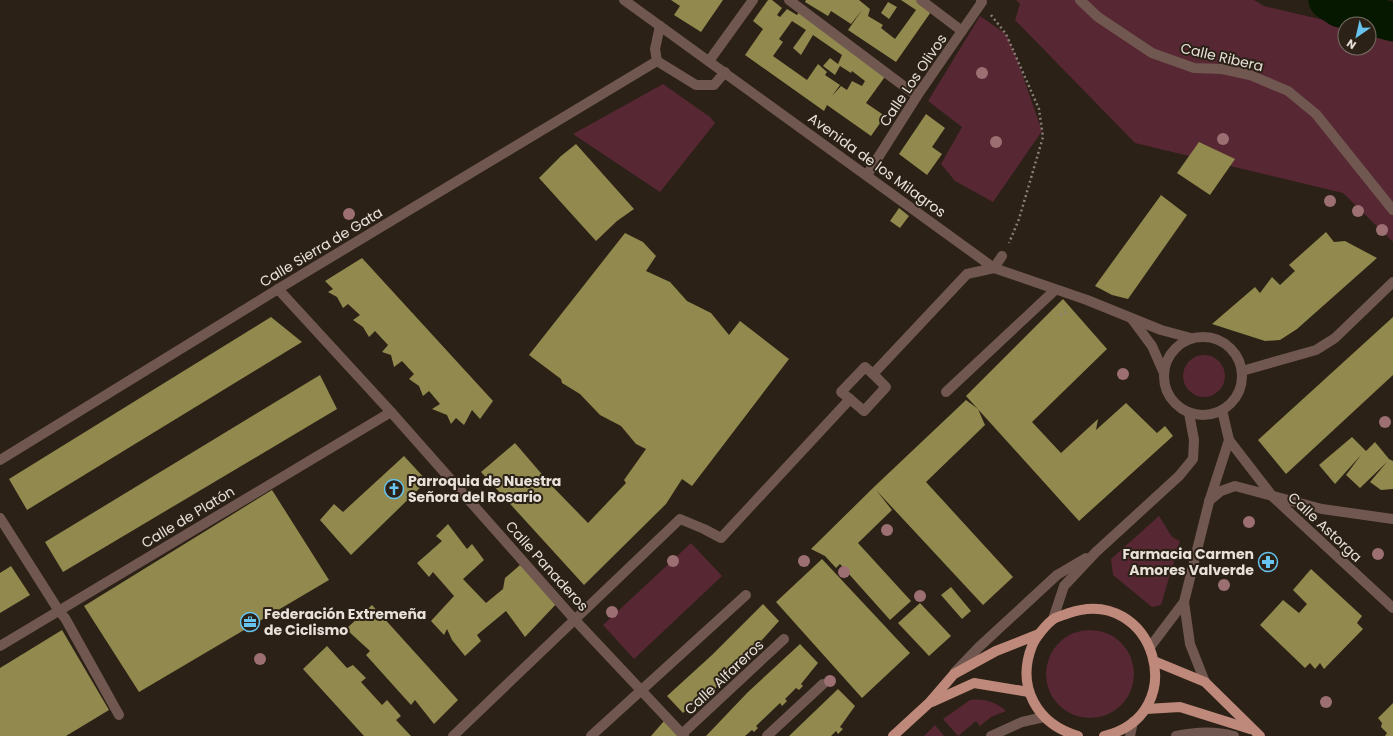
<svg xmlns="http://www.w3.org/2000/svg" width="1393" height="736" font-family="Poppins,sans-serif">
<style>
.green{fill:#572734}
.lines{fill:none;stroke-linecap:round;stroke-linejoin:round}
.river{stroke:#061800;stroke-width:39}
.building{fill:#91894d;fill-rule:evenodd}
.path{stroke:#898178;stroke-width:2.5;stroke-dasharray:2 3;stroke-linecap:butt}
.minor{stroke:#70574f;stroke-width:10}
.major{stroke:#be897a;stroke-width:10}
.tree{fill:#9c6f73}
.labels{text-anchor:middle;dominant-baseline:central;stroke-width:4;stroke-linejoin:round;paint-order:stroke}
.street-label{font-size:14px;fill:#e8e1da;stroke:#2b2116}
.poi-label{font-size:14px;font-weight:bold;fill:#e8e1da;stroke:#2b2116;text-anchor:start}
</style>
<rect width="100%" height="100%" fill="#2b2116"/>
<g class="green">
<polygon points="1016,0 1254,0 1264,6 1345,25 1345,48 1369,48 1369,30 1393,36 1393,242 1343,193 1135,143 1015,20 1020,4"/>
<polygon points="980,16 1006,34 1017,59 1042,131 993,202 955,181 941,164 962,127 928,101"/>
<polygon points="663,84 710,117 715,123 660,192 573,134"/>
<circle cx="1204" cy="376" r="21"/>
<polygon points="1159,516 1172,537 1180,541 1161,605 1152,607 1113,575 1111,559"/>
<polygon points="691,543 722,576 634,659 603,625"/>
<circle cx="1090" cy="674" r="44"/>
<path d="M970,700C984,698 996,702 1006,711L991,717L980,726L976,721L958,736L943,719Z"/>
<polygon points="935,725 944,736 924,736"/>
</g>
<g class="lines">
<polyline class="river" points="1328,0 1340,8 1393,22"/>
</g>
<g class="building">
<polygon points="671,0 723,0 701,32 674,15 680,6"/>
<path d="M768,0H772L782,8L777,15L780,17L787,9L797,15L799,12L887,74L866,103L885,116L871,136L827,105L824,111L745,55L763,29L753,21ZM792,21L806,30L793,48L801,55L813,35L842,55L838,64L830,58L823,66L835,75L840,66L851,73L852,71L865,81L862,86L852,81L847,90L841,86L832,96L840,85L825,75L827,72L818,64L807,80L773,56L783,42L779,39Z"/>
<polygon points="806,0 859,0 870,9 868,16 883,25 881,28 895,39 916,10 901,0 921,0 933,9 896,62 848,30 862,10 851,24 831,11 828,16 805,2"/>
<polygon points="888,2 897,7 889,19 881,13"/>
<polygon points="926,114 945,128 932,147 942,154 927,175 899,154"/>
<polygon points="1199,142 1235,159 1210,195 1177,173"/>
<polygon points="576,144 634,209 617,221 596,241 539,178 561,156"/>
<polygon points="1161,195 1187,215 1128,299 1112,295 1095,286"/>
<polygon points="899,208 909,216 900,228 890,221"/>
<polygon points="1326,232 1334,242 1345,241 1377,258 1297,329 1280,340 1265,341 1212,324 1255,287 1260,293 1272,277 1280,285 1295,271 1289,265"/>
<polygon points="625,233 643,242 656,256 646,271 670,282 687,301 711,313 729,335 740,321 789,359 692,486 682,479 666,504 584,585 481,472 515,443 552,486 588,523 626,483 624,480 646,449 636,444 621,426 600,415 580,394 562,383 561,379 529,355"/>
<polygon points="362,258 493,401 480,419 472,410 464,425 456,418 451,424 447,415 432,409 440,404 429,391 423,396 419,386 409,379 414,374 402,361 394,367 391,355 382,352 388,345 375,331 369,337 363,327 353,320 360,315 348,304 343,308 337,297 328,292 333,289 325,281"/>
<polygon points="1063,299 1107,349 1032,422 1061,453 1098,419 1096,430 1126,403 1157,433 1165,426 1173,436 1079,521 966,396"/>
<polygon points="271,317 302,342 27,510 9,479"/>
<polygon points="1393,317 1393,375 1286,474 1258,440"/>
<polygon points="320,375 337,409 63,572 45,542"/>
<polygon points="966,400 978,409 985,425 926,482 1013,577 983,605 876,490 892,510 858,543 911,601 890,620 840,564 836,568 825,556 811,549 874,487"/>
<polygon points="1352,437 1366,451 1375,442 1389,459 1393,461 1393,489 1381,490 1370,482 1387,462 1360,488 1346,475 1361,455 1335,484 1319,465"/>
<polygon points="404,456 427,481 351,555 320,520 334,504 343,512"/>
<polygon points="272,490 329,580 139,692 84,606"/>
<polygon points="448,524 467,549 472,544 484,560 463,579 486,603 503,589 505,578 520,565 559,601 525,637 506,611 477,635 481,641 465,656 452,640 447,629 444,635 431,621 454,596 433,572 429,577 417,563 442,541 436,536"/>
<polygon points="822,559 910,653 862,698 776,602"/>
<polygon points="11,566 30,595 0,613 0,573"/>
<polygon points="1311,569 1362,616 1357,623 1363,629 1324,669 1320,663 1315,669 1310,663 1305,668 1260,625 1283,600 1299,613 1307,604 1293,590"/>
<polygon points="951,587 971,611 962,619 941,595"/>
<polygon points="920,603 951,636 929,656 898,623"/>
<polygon points="763,604 779,621 761,641 764,644 759,648 756,646 745,656 747,659 742,663 740,661 716,683 718,685 714,690 712,687 700,698 702,700 698,705 695,702 683,713 667,696 712,655"/>
<polygon points="372,605 458,700 434,724 415,700 411,705 366,655 370,651 346,629"/>
<polygon points="62,630 109,710 66,736 0,736 0,668"/>
<polygon points="800,644 818,663 801,684 803,686 799,690 796,688 785,699 787,701 782,706 780,703 756,726 758,728 754,732 752,730 745,736 706,736 748,692"/>
<polygon points="327,646 347,668 353,665 366,678 361,682 382,705 387,700 401,716 396,720 411,736 364,736 303,669"/>
<polygon points="838,689 855,706 840,727 843,729 838,734 836,731 831,736 789,736"/>
<polygon points="1393,703 1393,736 1385,736 1387,733 1381,727 1382,723 1378,718"/>
<polygon points="664,721 678,736 651,736"/>
</g>
<g class="lines">
<g class="path">
<polyline points="991,15 1006,34 1039,109 1043,137 1019,219 1009,243"/>
<polyline points="1060,315 1068,311"/>
</g>
<g class="minor">
<polyline points="624,0 994,268 1087,300 1161,330 1191,338"/>
<polyline points="789,0 917,96"/>
<polyline points="921,0 962,31"/>
<polyline points="1080,0 1098,17 1152,53 1194,68 1222,69 1250,75 1288,91 1316,114 1393,210"/>
<polyline points="660,26 655,49 657,61 696,85 714,85 725,72"/>
<polyline points="709,61 753,0"/>
<polyline points="867,175 917,96 982,2 981,0"/>
<polyline points="278,289 391,412 575,620 684,736"/>
<polyline points="1132,319 1152,346 1163,371"/>
<circle cx="1203" cy="376" r="39"/>
<polyline points="1242,371 1316,350 1335,338 1393,282"/>
<polyline points="946,392 1055,290"/>
<polyline points="850,399 841,392 865,367 873,374"/>
<polyline points="1229,440 1273,497 1393,608"/>
<polyline points="0,460 278,289 657,61"/>
<polyline points="1209,501 1221,491 1235,486 1322,509 1393,519"/>
<polyline points="0,518 59,611 65,618 119,715"/>
<polyline points="1184,602 1190,644 1205,682"/>
<polyline points="1053,619 1064,586 1096,552 1179,476 1193,459 1194,440 1189,413"/>
<polyline points="0,646 391,412"/>
<polyline points="1150,647 1184,602 1209,502 1229,440 1222,410"/>
<polyline points="955,672 979,647 1057,575 1086,558"/>
<polyline points="682,734 784,639"/>
<polyline points="453,736 680,519 704,529 721,538 850,399 864,411 886,387 873,374 967,274 994,268 1002,256"/>
<polyline points="591,736 746,595"/>
<polyline points="767,736 823,684"/>
<polyline points="991,736 1022,722 1044,717"/>
<polyline points="1130,736 1133,722"/>
<path d="M1176,736C1195,732 1215,731 1234,736"/>
</g>
<g class="major">
<polyline points="1154,661 1205,682 1260,736"/>
<polyline points="932,702 974,683 1029,692"/>
<polyline points="1146,709 1180,707 1250,729"/>
<polyline points="893,736 929,703 954,674 996,651 1039,634"/>
<path d="M1078,736C1037,724 1016,687 1032,646C1035,638 1047,623 1055,618C1059,616 1064,615 1069,613C1154,584 1194,714 1104,736"/>
</g>
</g>
<g class="tree">
<circle cx="982" cy="73" r="6"/>
<circle cx="1223" cy="139" r="6"/>
<circle cx="996" cy="142" r="6"/>
<circle cx="1330" cy="201" r="6"/>
<circle cx="1358" cy="211" r="6"/>
<circle cx="349" cy="214" r="6"/>
<circle cx="1382" cy="230" r="6"/>
<circle cx="1123" cy="374" r="6"/>
<circle cx="1385" cy="422" r="6"/>
<circle cx="1249" cy="522" r="6"/>
<circle cx="887" cy="530" r="6"/>
<circle cx="1378" cy="554" r="6"/>
<circle cx="673" cy="561" r="6"/>
<circle cx="804" cy="561" r="6"/>
<circle cx="844" cy="572" r="6"/>
<circle cx="1224" cy="585" r="6"/>
<circle cx="920" cy="596" r="6"/>
<circle cx="612" cy="612" r="6"/>
<circle cx="260" cy="659" r="6"/>
<circle cx="830" cy="681" r="6"/>
<circle cx="1326" cy="702" r="6"/>
</g>
<defs>
<symbol id="church-ring" viewBox="-11 -11 22 22"><circle r="9.5" fill="#2b2116" stroke="#66c4ef" stroke-width="1.5"/><path d="M-1.2-6h2.4v3.5h3.3v2.4h-3.3V6h-2.4V-.1h-3.3v-2.4h3.3Z" fill="#66c4ef"/></symbol>
<symbol id="pharmacy-ring" viewBox="-11 -11 22 22"><circle r="9.5" fill="#2b2116" stroke="#66c4ef" stroke-width="1.5"/><path d="M-2-6h4v4h4v4h-4v4h-4v-4h-4v-4h4Z" fill="#66c4ef"/></symbol>
<symbol id="office-ring" viewBox="-11 -11 22 22"><circle r="9.5" fill="#2b2116" stroke="#66c4ef" stroke-width="1.5"/><path d="M-6-3h4V-5.5h4V-3h4V5H-6ZM-1-4.5V-3h2v-1.5ZM-6 0V1H6V0Z" fill="#66c4ef"/></symbol>
</defs>
<g fill-rule="evenodd">
<use href="#church-ring" x="383" y="478" width="22" height="22"/>
<use href="#pharmacy-ring" x="1257" y="551" width="22" height="22"/>
<use href="#office-ring" x="239" y="611" width="22" height="22"/>
</g>
<g class="labels">
<g class="street-label">
<text transform="translate(1222 57) rotate(13)">Calle Ribera</text>
<text transform="translate(913 80) rotate(-56)">Calle Los Olivos</text>
<text transform="translate(877 165) rotate(36)">Avenida de los Milagros</text>
<text transform="translate(321 247) rotate(-31)">Calle Sierra de Gata</text>
<text transform="translate(188 517) rotate(-31)">Calle de Platón</text>
<text transform="translate(1325 527) rotate(43)">Calle Astorga</text>
<text transform="translate(547 566) rotate(48)">Calle Panaderos</text>
<text transform="translate(724 677) rotate(-43)">Calle Alfareros</text>
</g>
<g class="poi-label">
<text x="408" y="481">Parroquia de Nuestra<tspan x="408" dy="16">Señora del Rosario</tspan></text>
<text x="1254" y="554" text-anchor="end">Farmacia Carmen<tspan x="1254" dy="16">Amores Valverde</tspan></text>
<text x="264" y="614">Federación Extremeña<tspan x="264" dy="16">de Ciclismo</tspan></text>
</g>
</g>
<g transform="translate(1357 36) rotate(214)"><circle r="19" fill="#2b2116" stroke="#776e64"/>
<path d="M0-3L7 15L0 10L-7 15Z" fill="#66c4ef"/>
<text y="-6" font-size="11" font-weight="bold" text-anchor="middle" fill="#e8e1da">N</text>
</g>
</svg>
